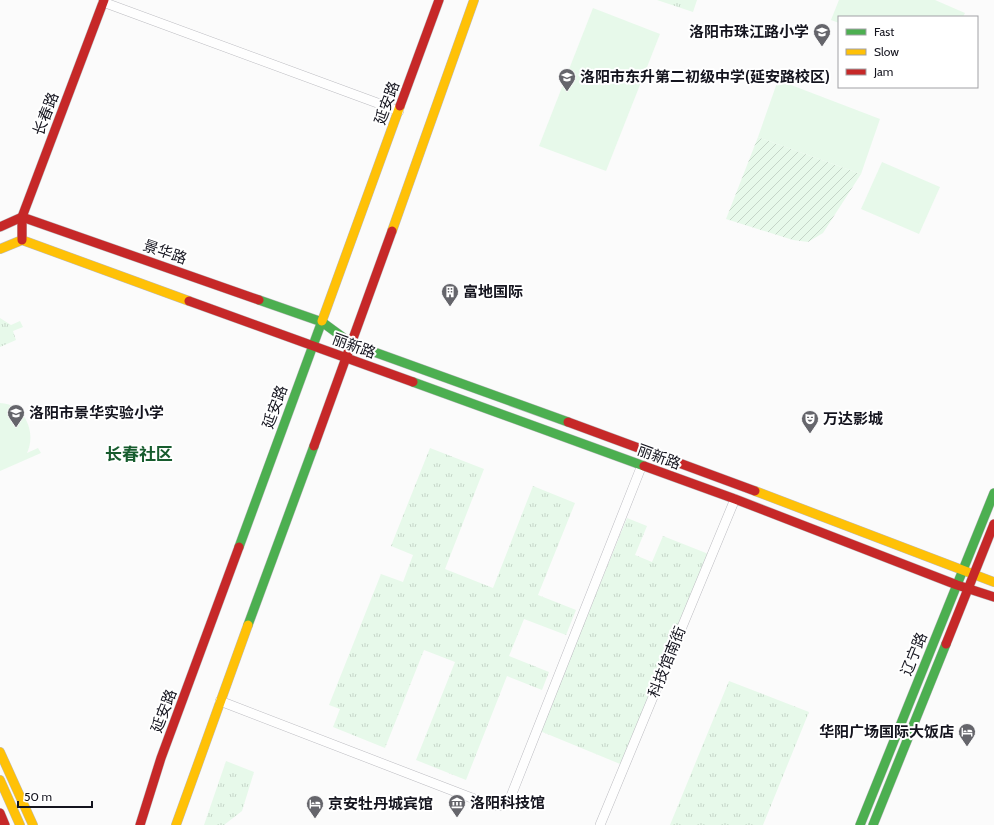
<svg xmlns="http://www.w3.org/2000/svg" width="994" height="825" font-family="Cabin,'Noto Sans SC',sans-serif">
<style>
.grass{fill:url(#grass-tufts)}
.garden{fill:url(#garden-furrows)}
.pitch{fill:#e7f9ea}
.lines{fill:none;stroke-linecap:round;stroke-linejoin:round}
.street-casing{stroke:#bcbcc1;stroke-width:10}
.fast-casing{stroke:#bcbcc1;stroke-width:10}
.slow-casing{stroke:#bcbcc1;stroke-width:10}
.jam-casing{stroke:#bcbcc1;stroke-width:10}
.street{stroke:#fefefe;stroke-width:9}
.fast{stroke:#4caf50;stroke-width:9}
.slow{stroke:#ffc107;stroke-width:9}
.jam{stroke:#c62828;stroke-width:9}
.labels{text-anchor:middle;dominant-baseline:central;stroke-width:4;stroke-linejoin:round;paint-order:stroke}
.poi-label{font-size:15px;font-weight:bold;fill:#14141e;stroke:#fff;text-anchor:start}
.street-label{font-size:15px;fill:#14141e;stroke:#fff}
.quarter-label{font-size:17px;font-weight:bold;fill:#175c2e;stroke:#fff}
</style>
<defs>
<pattern id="grass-tufts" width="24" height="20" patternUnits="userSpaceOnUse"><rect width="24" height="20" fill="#e7f9ea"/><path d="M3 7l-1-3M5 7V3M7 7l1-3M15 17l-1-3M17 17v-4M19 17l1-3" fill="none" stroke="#c5d5c8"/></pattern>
<pattern id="garden-furrows" width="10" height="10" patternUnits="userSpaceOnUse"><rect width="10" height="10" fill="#e7f9ea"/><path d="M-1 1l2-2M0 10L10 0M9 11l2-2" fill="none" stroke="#c5d5c8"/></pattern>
</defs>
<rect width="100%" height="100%" fill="#fbfbfb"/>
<g class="grass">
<polygon points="657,0 697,0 693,12"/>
<polygon points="0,318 11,325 20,321 23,327 13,331 16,340 0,347"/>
<polygon points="430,448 484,469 445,569 493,588 533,486 575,503 538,595 576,610 566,635 524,619 509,656 549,672 542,690 507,676 466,780 416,760 455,662 424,650 385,748 333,727 340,709 329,705 381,574 403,582 413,555 391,546"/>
<polygon points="627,518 647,526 635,555 652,562 663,536 711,555 625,766 540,731"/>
<polygon points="729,681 809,712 763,825 670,825"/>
<polygon points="226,761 254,772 242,811 224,825 204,825"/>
</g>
<polygon class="garden" points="758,137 861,174 823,233 808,242 793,240 726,219"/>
<g class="pitch">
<polygon points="839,0 935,0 965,13 963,17 839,17 839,23 831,20"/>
<polygon points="593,8 660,34 606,171 539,146"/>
<polygon points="778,80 880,119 861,174 758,137"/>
<polygon points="882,162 940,187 919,234 861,209"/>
<path d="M0,403C25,404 37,433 27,453L38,448L41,453L0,471Z"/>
</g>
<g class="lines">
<defs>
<g id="street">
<polyline points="103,2 399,111"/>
<polyline points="220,701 490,805 499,806 509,801 642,465"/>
<polyline points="600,825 735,499"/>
</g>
<g id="fast">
<polyline points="259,300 322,322 352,344 568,422"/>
<polyline points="413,382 644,466"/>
<polyline points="239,547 322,321"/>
<polyline points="248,625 314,446"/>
<polyline points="860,825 994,493"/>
<polyline points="873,825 946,644"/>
</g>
<g id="slow">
<polyline points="392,231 474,0"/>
<polyline points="0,249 22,240 189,301"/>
<polyline points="322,321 400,106"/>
<polyline points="755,491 994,582"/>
<polyline points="0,752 33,825"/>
<polyline points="0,780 20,825"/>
<polyline points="176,825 248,625"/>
</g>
<g id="jam">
<polyline points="400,106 439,0"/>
<polyline points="0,227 22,217 259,300"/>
<polyline points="22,240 22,217 104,0"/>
<polyline points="189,301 413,382"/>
<polyline points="568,422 755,491"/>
<polyline points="314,446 392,231"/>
<polyline points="644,466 735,499 957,585 994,597"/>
<polyline points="946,644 994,524"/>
<polyline points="0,813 5,825"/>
<polyline points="140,825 161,758 239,547"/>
</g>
</defs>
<use href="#street" class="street-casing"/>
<use href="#fast" class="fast-casing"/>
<use href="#slow" class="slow-casing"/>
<use href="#jam" class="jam-casing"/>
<use href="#street" class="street"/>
<use href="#fast" class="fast"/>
<use href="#slow" class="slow"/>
<use href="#jam" class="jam"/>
</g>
<defs>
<symbol id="school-pin" viewBox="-11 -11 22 30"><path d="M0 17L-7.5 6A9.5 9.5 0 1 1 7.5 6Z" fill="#65656b" stroke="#fff"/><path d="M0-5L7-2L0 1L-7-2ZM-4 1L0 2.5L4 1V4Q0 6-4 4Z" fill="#fff"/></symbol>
<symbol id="building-pin" viewBox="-11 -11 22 30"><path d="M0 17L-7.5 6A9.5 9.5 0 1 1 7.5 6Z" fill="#65656b" stroke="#fff"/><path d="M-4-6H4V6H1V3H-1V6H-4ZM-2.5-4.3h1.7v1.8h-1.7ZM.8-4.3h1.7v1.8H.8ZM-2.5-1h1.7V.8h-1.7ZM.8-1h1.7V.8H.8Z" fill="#fff"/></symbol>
<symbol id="theatre-pin" viewBox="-11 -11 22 30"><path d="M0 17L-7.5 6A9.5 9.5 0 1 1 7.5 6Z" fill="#65656b" stroke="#fff"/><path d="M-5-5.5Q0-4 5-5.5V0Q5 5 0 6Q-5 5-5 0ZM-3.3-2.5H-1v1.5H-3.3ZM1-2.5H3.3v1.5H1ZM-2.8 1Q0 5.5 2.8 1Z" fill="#fff"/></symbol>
<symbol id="hotel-pin" viewBox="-11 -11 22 30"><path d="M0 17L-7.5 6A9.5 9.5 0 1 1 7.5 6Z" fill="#65656b" stroke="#fff"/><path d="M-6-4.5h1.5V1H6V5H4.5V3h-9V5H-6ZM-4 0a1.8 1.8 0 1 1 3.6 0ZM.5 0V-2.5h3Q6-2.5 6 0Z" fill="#fff"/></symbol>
<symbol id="museum-pin" viewBox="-11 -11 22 30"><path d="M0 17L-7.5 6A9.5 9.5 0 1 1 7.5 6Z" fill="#65656b" stroke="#fff"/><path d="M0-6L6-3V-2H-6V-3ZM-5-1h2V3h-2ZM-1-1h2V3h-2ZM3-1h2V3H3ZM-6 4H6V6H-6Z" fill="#fff"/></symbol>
</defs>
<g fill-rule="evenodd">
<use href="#school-pin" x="812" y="22" width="20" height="27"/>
<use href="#school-pin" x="557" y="67" width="20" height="27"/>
<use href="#building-pin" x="440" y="282" width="20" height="27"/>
<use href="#school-pin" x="6" y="403" width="20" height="27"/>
<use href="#theatre-pin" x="800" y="409" width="20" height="27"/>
<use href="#hotel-pin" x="957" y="722" width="20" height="27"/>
<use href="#museum-pin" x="447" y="793" width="20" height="27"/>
<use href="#hotel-pin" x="305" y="794" width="20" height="27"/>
</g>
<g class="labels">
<g class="poi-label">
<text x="809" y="32" text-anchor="end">洛阳市珠江路小学</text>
<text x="580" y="77">洛阳市东升第二初级中学(延安路校区)</text>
<text x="463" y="292">富地国际</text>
<text x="29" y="413">洛阳市景华实验小学</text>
<text x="823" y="419">万达影城</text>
<text x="954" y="732" text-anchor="end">华阳广场国际大饭店</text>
<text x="470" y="803">洛阳科技馆</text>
<text x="328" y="804">京安牡丹城宾馆</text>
</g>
<g class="street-label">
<text transform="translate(387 103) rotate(-70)">延安路</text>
<text transform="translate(46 114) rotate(-69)">长春路</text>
<text transform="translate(165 252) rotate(19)">景华路</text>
<text transform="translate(354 346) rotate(20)">丽新路</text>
<text transform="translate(275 407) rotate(-70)">延安路</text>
<text transform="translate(659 457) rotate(20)">丽新路</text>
<text transform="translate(914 654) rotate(-68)">辽宁路</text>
<text transform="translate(667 662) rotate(-68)">科技馆南街</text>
<text transform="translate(164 711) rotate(-69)">延安路</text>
</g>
<g class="quarter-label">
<text x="139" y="454">长春社区</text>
</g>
</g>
<rect x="838" y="16" width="140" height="72" fill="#ffffff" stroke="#a1a1a5"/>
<rect x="846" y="29" width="20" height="6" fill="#4caf50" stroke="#a1a1a5"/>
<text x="874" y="36" font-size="12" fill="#14141e">Fast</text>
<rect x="846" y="49" width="20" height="6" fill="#ffc107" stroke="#a1a1a5"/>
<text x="874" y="56" font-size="12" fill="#14141e">Slow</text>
<rect x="846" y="69" width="20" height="6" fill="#c62828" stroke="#a1a1a5"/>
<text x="874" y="76" font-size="12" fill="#14141e">Jam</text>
<path d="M18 801v6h74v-6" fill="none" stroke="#14141e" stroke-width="2"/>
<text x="24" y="801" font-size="12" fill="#14141e" stroke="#ffffff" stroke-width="3" paint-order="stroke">50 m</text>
</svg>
